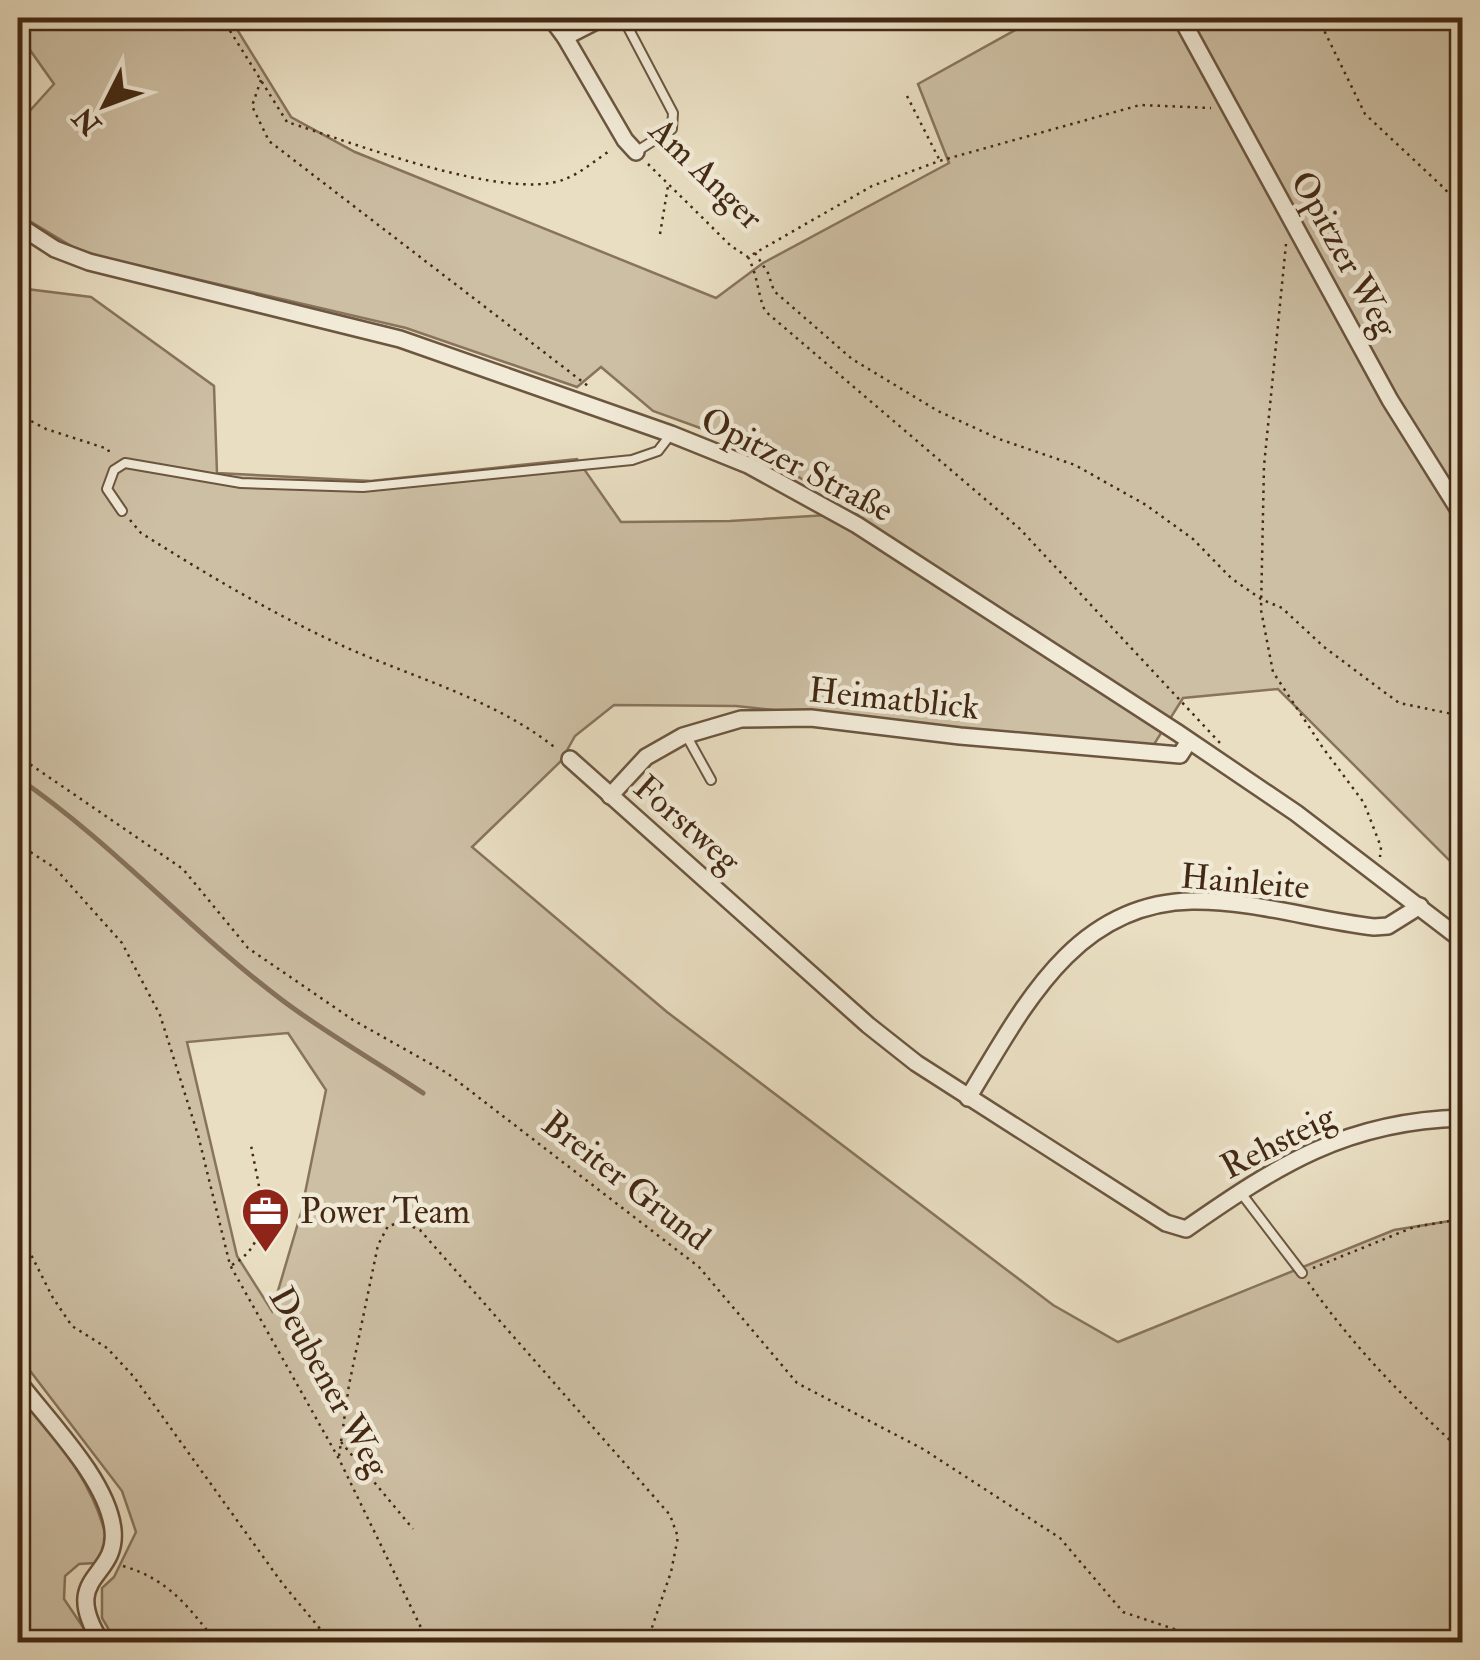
<svg xmlns="http://www.w3.org/2000/svg" width="1480" height="1660" font-family="'IM FELL Double Pica',serif">
<style>
.green{fill:#cdbfa4;stroke:#88745c;stroke-width:2.5;fill-rule:evenodd}
.lines{fill:none;stroke-linecap:round;stroke-linejoin:round}
.stream{stroke:#857059;stroke-width:5}
.service-casing{stroke:#6c5640;stroke-width:12}
.minor-casing{stroke:#6c5640;stroke-width:20}
.path{stroke:#432914;stroke-width:2.5;stroke-dasharray:2.5 5;stroke-linecap:butt}
.service{stroke:#f1ead7;stroke-width:8}
.minor{stroke:#f1ead7;stroke-width:15}
.labels{text-anchor:middle;dominant-baseline:central;stroke-width:9;stroke-linejoin:round;paint-order:stroke}
.street-label{font-size:35px;fill:#432914;stroke:#f1ead7}
.poi-label{font-size:35px;fill:#432914;stroke:#f1ead7;text-anchor:start}
</style>
<rect width="100%" height="100%" fill="#e9dec2"/>
<filter id="stains"><feTurbulence type="fractalNoise" baseFrequency=".002" numOctaves="4"/><feColorMatrix values="0 0 0 0 .2 0 0 0 0 .09 0 0 0 0 .02 0 0 0 .5 -.17"/></filter>
<radialGradient id="worn" r=".72"><stop offset=".6" stop-color="#630" stop-opacity="0"/><stop offset="1" stop-color="#630" stop-opacity=".3"/></radialGradient>
<g class="green">
<path d="M18,18H230L291,117L355,152L716,298L763,263L949,163L918,84L1037,18H1462V873L1278,689L1183,698L1153,746L965,731L736,706L614,705L575,736L561,761L472,847L667,1012L1053,1305L1118,1342L1394,1230L1462,1219V1642H116L102,1618V1588L114,1577L136,1532L122,1491L18,1355V288L91,297L214,386L217,473L371,481L577,459L621,522L730,521L861,513L736,441L653,411L601,367L577,387L406,328L98,256L73,247L18,214L28,201L18,188V124L54,84L18,33ZM288,1033L326,1090L301,1213L272,1311L237,1256L187,1042Z"/>
<path d="M18,1392C54,1437 96,1484 107,1542L95,1563L79,1564L65,1576L64,1599L93,1642H18Z"/>
</g>
<g class="lines">
<path class="stream" d="M18,778C113,843 190,931 282,1000C327,1034 377,1062 423,1093"/>
<defs>
<g id="service">
<polyline points="623,18 673,113 672,129 637,151"/>
<polyline points="122,511 107,489 114,470 125,463 241,483 363,487 632,460 658,451 671,434"/>
<polyline points="686,735 711,780"/>
<polyline points="1241,1193 1302,1273"/>
</g>
<g id="minor">
<polyline points="551,18 565,37 625,140 636,152"/>
<polyline points="1181,18 1390,400 1462,515"/>
<polyline points="565,37 602,18"/>
<polyline points="18,225 55,249 89,262 400,339 671,434 748,465 857,525 1178,733 1296,813 1462,940"/>
<path d="M570,759L868,1025L916,1063L1166,1223L1186,1229C1278,1165 1346,1121 1462,1118"/>
<polyline points="610,796 646,757 683,736 741,719 811,718 960,736 1180,755 1189,741"/>
<path d="M968,1098C1022,1010 1073,903 1192,901C1253,900 1313,920 1374,927L1388,926L1420,906"/>
<path d="M18,1381C48,1421 108,1480 113,1530C118,1580 59,1574 101,1642"/>
</g>
</defs>
<use href="#service" class="service-casing"/>
<use href="#minor" class="minor-casing"/>
<g class="path">
<path d="M222,18L287,122C348,141 508,203 565,179C581,173 597,159 611,150"/>
<polyline points="1318,18 1365,114 1445,189 1462,211"/>
<polyline points="261,80 252,106 269,141 588,386"/>
<polyline points="907,96 939,159"/>
<polyline points="648,164 731,246 748,257 872,186 939,161 1140,105 1211,108"/>
<polyline points="660,234 668,186"/>
<polyline points="1286,244 1264,466 1261,610 1273,672 1323,748 1364,803 1381,847 1380,857"/>
<polyline points="755,253 768,273 774,291 852,359 938,411 999,439 1075,465 1146,505 1193,539 1231,578 1261,599 1282,608 1324,647 1399,703 1462,716"/>
<path d="M748,257C758,276 757,292 765,311L1020,529L1220,743"/>
<polyline points="18,414 46,429 108,449 110,455"/>
<path d="M130,520L141,533C206,574 273,614 343,646C416,679 493,698 557,749"/>
<polyline points="18,756 183,869 248,948 353,1020 447,1073 699,1267 797,1383 923,1449 1060,1538 1123,1612 1186,1633 1195,1642"/>
<polyline points="18,844 55,868 122,943 160,1015 198,1135 230,1265 339,1459 428,1642"/>
<polyline points="18,1229 53,1298 72,1326 107,1348 134,1377 282,1583 331,1642"/>
<path d="M232,1265C278,1239 258,1187 251,1145"/>
<polyline points="1313,1268 1414,1227 1462,1219"/>
<path d="M1308,1282C1353,1346 1404,1399 1462,1451"/>
<polyline points="341,1442 413,1529"/>
<polyline points="339,1456 349,1385 378,1245 388,1226 402,1222 420,1230 670,1515 678,1537 671,1572 647,1642"/>
<path d="M123,1566C168,1579 189,1607 216,1642"/>
</g>
<use href="#service" class="service"/>
<use href="#minor" class="minor"/>
</g>
<defs>
<symbol id="office-pin" viewBox="-11 -11 22 30"><path d="M0 17L-7.5 6A9.5 9.5 0 1 1 7.5 6Z" fill="#8f2418" stroke="#f1ead7"/><path d="M-6-3h4V-5.5h4V-3h4V5H-6ZM-1-4.5V-3h2v-1.5ZM-6 0V1H6V0Z" fill="#fff"/></symbol>
</defs>
<g fill-rule="evenodd">
<use href="#office-pin" x="238" y="1184" width="55" height="75"/>
</g>
<g class="labels">
<g class="street-label">
<text transform="translate(706 174) rotate(44)">Am Anger</text>
<text transform="translate(1344 254) rotate(61)">Opitzer Weg</text>
<text transform="translate(797 465) rotate(27)">Opitzer Straße</text>
<text transform="translate(894 699) rotate(6)">Heimatblick</text>
<text transform="translate(687 824) rotate(41)">Forstweg</text>
<text transform="translate(1245 882) rotate(5)">Hainleite</text>
<text transform="translate(1278 1142) rotate(-27)">Rehsteig</text>
<text transform="translate(626 1181) rotate(38)">Breiter Grund</text>
<text transform="translate(329 1382) rotate(61)">Deubener Weg</text>
</g>
<g class="poi-label">
<text x="300" y="1212">Power Team</text>
</g>
</g>
<rect width="1480" height="1660" fill="none" stroke="#e9dec2" stroke-width="60"/>
<rect x="20" y="20" width="1440" height="1620" fill="none" stroke="#432914" stroke-width="5"/>
<rect x="30" y="30" width="1420" height="1600" fill="none" stroke="#432914" stroke-width="2.5"/>
<g transform="translate(105 105) rotate(228)" stroke="#f1ead7" stroke-width="8" paint-order="stroke">
<path d="M0-8L18 38L0 25L-18 38Z" fill="#432914"/>
<text y="-15" font-size="28" font-weight="bold" text-anchor="middle" fill="#432914">N</text>
</g>
<rect width="100%" height="100%" filter="url(#stains)"/>
<rect width="100%" height="100%" fill="url(#worn)"/>
</svg>
